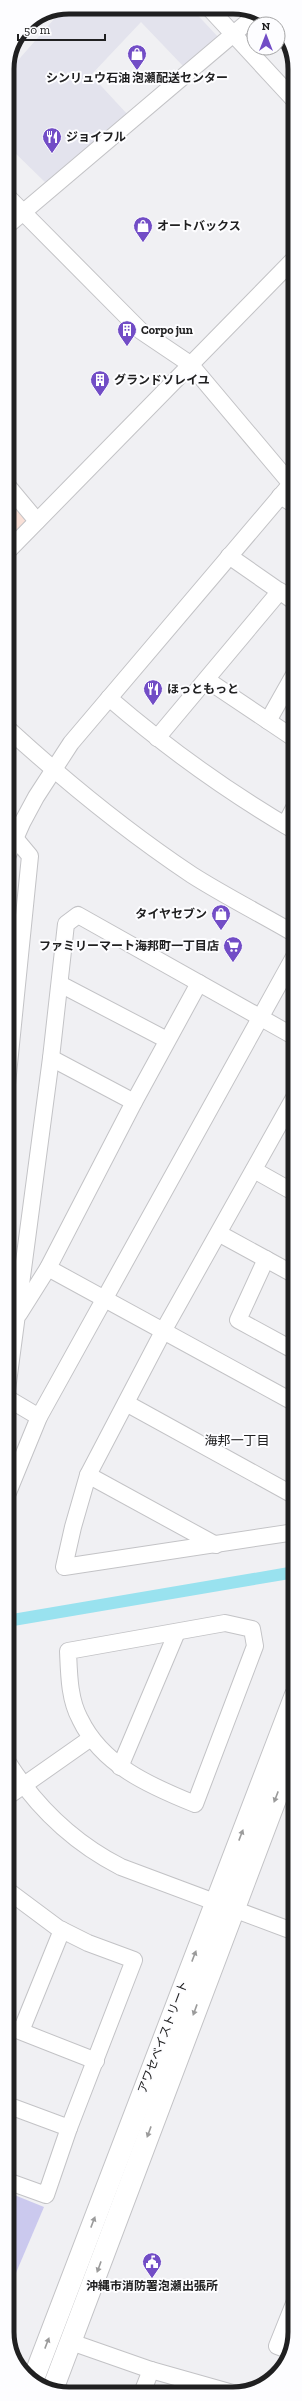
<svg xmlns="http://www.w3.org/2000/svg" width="302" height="2401" font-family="'Zilla Slab','Noto Sans JP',serif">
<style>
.built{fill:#e3e3ed}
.education{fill:#f9e0d7}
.green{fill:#cbc9ee}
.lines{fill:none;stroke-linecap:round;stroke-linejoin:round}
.canal{stroke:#99e2ef;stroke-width:12}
.minor-casing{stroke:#c3c3c6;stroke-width:18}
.major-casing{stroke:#c3c3c6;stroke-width:23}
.minor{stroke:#fff;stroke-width:16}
.major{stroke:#fff;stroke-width:21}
.oneway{fill:#9b9b9b}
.labels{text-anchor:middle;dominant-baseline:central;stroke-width:4;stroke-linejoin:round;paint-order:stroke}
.poi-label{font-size:12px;font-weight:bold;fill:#202021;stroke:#fdfdff;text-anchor:start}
.street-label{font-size:12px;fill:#202021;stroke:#fdfdff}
.neighbourhood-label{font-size:13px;fill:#202021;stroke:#fdfdff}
.rim{fill:none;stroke:#202021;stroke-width:5}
</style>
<rect width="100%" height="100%" fill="#f0f0f3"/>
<polygon class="built" points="69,7 191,8 218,37 184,67 141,22 91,75 128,115 48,185 7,145 7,73 62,10"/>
<polygon class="education" points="7,495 28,520 7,542"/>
<polygon class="green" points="7,2192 44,2207 7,2294"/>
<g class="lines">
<polyline class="canal" points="7,1621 295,1572"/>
<defs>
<g id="minor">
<polyline points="210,9 295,101"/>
<polyline points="7,196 141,331 190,364 291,484"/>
<polyline points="7,226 257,14"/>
<polyline points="7,485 37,521"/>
<polyline points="280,496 295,505"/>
<polyline points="7,552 295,258"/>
<polyline points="229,556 295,602"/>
<polyline points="207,680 295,739"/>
<path d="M109,698C167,748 228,792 295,831"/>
<polyline points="268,721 295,673"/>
<path d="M7,728C65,781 126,831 192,875C225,896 261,914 295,934"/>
<polyline points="157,738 280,591"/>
<polyline points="285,825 295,806"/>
<polyline points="7,857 22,823 36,797 71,743 295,479"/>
<polyline points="60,984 167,1040"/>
<polyline points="51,1058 134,1102"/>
<polyline points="7,1084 30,856 15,838"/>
<polyline points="295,1096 166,1326 88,1475 73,1527 64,1567 295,1532"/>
<polyline points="254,1170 295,1193"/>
<polyline points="220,1234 295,1275"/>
<polyline points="266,1259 238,1320 295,1351"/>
<polyline points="48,1268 295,1403"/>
<polyline points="19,1314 48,1268 134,1102 199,983"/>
<polyline points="7,1390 51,1058 66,924 78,915 295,1037"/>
<polyline points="7,1398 39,1417"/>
<polyline points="126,1403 295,1496"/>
<polyline points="88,1475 216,1545"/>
<polyline points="7,1495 39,1417 295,955"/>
<path d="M225,1623L252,1629L255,1646L195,1804C150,1786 102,1765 80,1719C69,1699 69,1673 68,1651Z"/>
<path d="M7,1761C36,1807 72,1842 121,1867L295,1932"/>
<polyline points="120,1767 177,1632"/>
<polyline points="7,1797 91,1738"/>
<polyline points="7,1890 58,1928 88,1943 134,1960 69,2128 46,2195 7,2181"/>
<polyline points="7,2026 96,2061"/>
<polyline points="21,2031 62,1930"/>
<polyline points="7,2105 69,2128"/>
<polyline points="71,2342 151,2370 236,2394"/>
<polyline points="288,2350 277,2346 295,2301"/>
<polyline points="142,2393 151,2370"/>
</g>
<g id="major">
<polyline points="33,2380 295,1696"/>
<polyline points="52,2391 295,1748"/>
</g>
</defs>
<use href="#minor" class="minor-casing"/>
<use href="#major" class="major-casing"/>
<use href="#minor" class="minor"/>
<use href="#major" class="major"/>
</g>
<defs><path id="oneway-solid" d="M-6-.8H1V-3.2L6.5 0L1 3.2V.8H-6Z"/></defs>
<g class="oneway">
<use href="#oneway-solid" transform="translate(276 1797) rotate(111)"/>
<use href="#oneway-solid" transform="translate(241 1835) rotate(-69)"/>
<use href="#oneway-solid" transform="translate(194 1956) rotate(-69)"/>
<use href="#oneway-solid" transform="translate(195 2010) rotate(110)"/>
<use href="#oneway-solid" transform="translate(149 2132) rotate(110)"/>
<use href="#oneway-solid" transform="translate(93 2222) rotate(-69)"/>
<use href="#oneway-solid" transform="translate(99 2267) rotate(110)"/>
<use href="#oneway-solid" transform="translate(47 2343) rotate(-69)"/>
</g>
<defs>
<symbol id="shop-pin" viewBox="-11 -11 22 30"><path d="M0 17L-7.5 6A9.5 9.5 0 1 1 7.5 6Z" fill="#724dc6" stroke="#fdfdff"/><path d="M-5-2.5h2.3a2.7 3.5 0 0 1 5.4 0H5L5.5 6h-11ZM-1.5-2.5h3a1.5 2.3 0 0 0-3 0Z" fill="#fff"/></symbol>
<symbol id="restaurant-pin" viewBox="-11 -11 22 30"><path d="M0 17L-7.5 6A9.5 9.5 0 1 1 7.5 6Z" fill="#724dc6" stroke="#fdfdff"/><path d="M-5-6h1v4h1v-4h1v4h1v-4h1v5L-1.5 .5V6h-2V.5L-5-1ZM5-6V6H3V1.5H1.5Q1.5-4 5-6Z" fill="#fff"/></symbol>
<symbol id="building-pin" viewBox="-11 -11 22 30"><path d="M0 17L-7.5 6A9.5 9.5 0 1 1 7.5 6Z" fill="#724dc6" stroke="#fdfdff"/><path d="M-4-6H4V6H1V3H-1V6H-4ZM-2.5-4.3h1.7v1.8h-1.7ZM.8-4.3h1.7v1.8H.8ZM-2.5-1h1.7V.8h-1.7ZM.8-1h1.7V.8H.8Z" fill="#fff"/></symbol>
<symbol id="supermarket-pin" viewBox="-11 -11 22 30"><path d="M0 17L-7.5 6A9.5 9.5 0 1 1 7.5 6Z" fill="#724dc6" stroke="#fdfdff"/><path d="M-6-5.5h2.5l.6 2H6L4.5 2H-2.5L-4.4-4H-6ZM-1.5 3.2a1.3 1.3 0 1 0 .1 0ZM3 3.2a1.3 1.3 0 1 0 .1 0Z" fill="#fff"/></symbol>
<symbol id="civic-pin" viewBox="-11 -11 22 30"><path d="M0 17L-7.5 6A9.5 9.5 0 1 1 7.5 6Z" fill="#724dc6" stroke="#fdfdff"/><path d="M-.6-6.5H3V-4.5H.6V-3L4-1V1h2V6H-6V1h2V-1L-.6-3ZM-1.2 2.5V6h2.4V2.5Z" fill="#fff"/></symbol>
</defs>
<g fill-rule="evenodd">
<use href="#shop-pin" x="126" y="43" width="22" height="30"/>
<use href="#restaurant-pin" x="41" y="126" width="22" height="30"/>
<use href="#shop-pin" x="132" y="215" width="22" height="30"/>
<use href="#building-pin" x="116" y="319" width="22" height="30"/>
<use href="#building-pin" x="89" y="369" width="22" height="30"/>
<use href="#restaurant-pin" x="142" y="678" width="22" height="30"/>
<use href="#shop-pin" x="210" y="903" width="22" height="30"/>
<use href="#supermarket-pin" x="222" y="935" width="22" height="30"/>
<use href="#civic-pin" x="141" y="2251" width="22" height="30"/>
</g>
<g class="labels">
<g class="poi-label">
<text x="137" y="78" text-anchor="middle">シンリュウ石油 泡瀬配送センター</text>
<text x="66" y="137">ジョイフル</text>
<text x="157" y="226">オートバックス</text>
<text x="141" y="330">Corpo jun</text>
<text x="114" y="380">グランドソレイユ</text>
<text x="167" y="689">ほっともっと</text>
<text x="207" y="914" text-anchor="end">タイヤセブン</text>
<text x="219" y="946" text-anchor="end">ファミリーマート海邦町一丁目店</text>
<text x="152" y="2286" text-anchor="middle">沖縄市消防署泡瀬出張所</text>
</g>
<g class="street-label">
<text transform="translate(163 2037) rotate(-69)">アワセベイストリート</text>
</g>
<g class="neighbourhood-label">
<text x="237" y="1440">海邦一丁目</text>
</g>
</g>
<path d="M0 0H302V2401H0ZM69 14H233A55 55 0 0 1 288 69V2332A55 55 0 0 1 233 2387H69A55 55 0 0 1 14 2332V69A55 55 0 0 1 69 14Z" fill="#fdfdff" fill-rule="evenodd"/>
<path class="rim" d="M69 14H233A55 55 0 0 1 288 69V2332A55 55 0 0 1 233 2387H69A55 55 0 0 1 14 2332V69A55 55 0 0 1 69 14Z"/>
<g transform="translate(266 36)"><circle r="19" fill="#fdfdff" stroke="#a5a5a6"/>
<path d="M0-3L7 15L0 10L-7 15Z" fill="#724dc6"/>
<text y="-6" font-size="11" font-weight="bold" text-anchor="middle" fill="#202021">N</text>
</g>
<path d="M18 34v6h87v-6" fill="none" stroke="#202021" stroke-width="2"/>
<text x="24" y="34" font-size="12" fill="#202021" stroke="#fdfdff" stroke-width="3" paint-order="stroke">50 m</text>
</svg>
